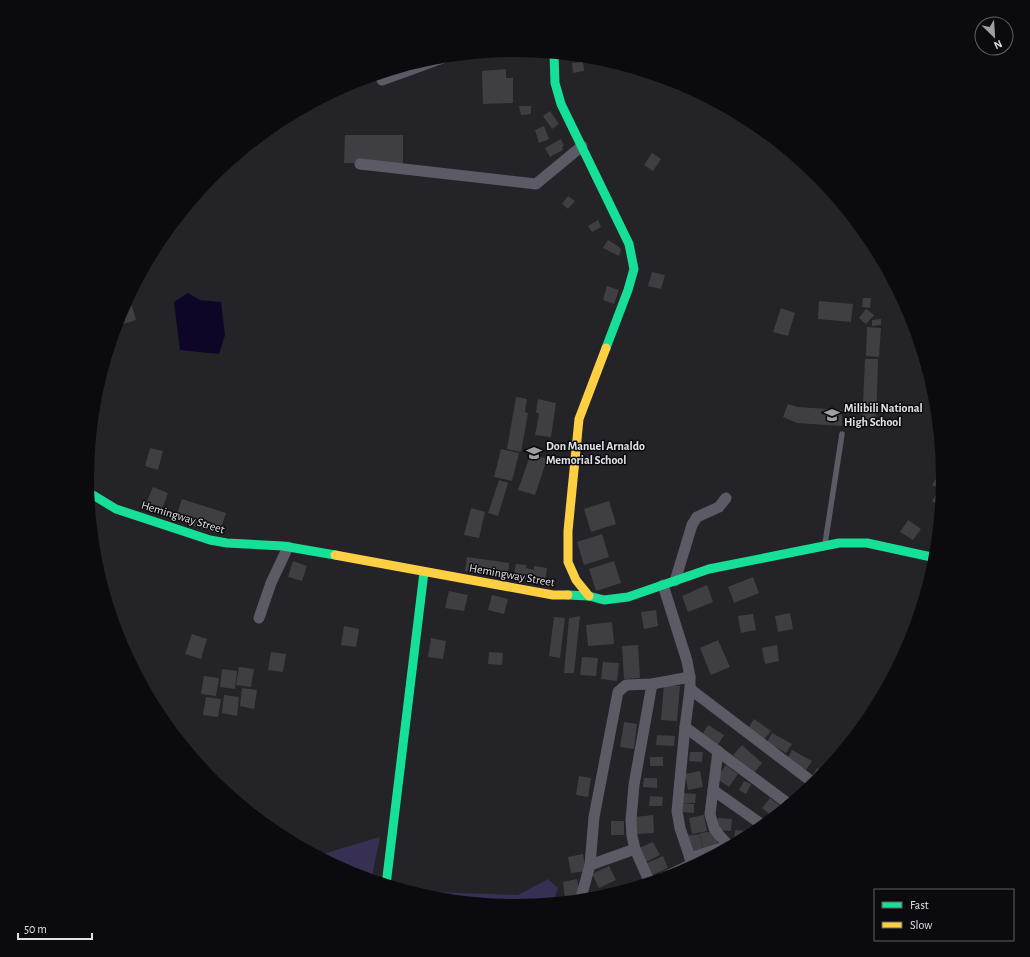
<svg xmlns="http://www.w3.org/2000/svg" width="1030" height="957" font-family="'Alegreya Sans',sans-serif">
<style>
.green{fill:#373052}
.water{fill:#0f0527}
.building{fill:#3f3f43}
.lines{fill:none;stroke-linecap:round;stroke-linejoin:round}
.lane{stroke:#5c5a65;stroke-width:5.5}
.street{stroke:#5c5a65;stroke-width:11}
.fast{stroke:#16e098;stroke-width:9}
.slow{stroke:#ffcf43;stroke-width:9}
.labels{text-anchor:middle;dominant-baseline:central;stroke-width:3;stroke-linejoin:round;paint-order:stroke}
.poi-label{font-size:12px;font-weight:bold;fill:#e2e1e9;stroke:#0b0b0f;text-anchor:start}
.street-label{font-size:12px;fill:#e2e1e9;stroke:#0b0b0f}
</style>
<rect width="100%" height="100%" fill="#232328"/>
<g class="green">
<polygon points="380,837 371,881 351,874 316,856"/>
<polygon points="548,879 558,888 553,903 515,907 431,899 406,891 518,895"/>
</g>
<polygon class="water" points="188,293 200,300 221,302 225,335 219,354 180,350 174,302"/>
<g class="building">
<polygon points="514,50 537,52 538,54 514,56"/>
<polygon points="583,62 584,71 573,73 572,63"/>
<polygon points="506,69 506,78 513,78 513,103 483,104 482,71"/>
<polygon points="519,106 531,106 531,114 521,115"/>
<polygon points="550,111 559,124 552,129 543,116"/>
<polygon points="544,126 549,139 539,143 535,130"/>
<polygon points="345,135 403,135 403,163 344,163"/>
<polygon points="561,139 564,146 562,147 563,150 550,157 545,148"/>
<polygon points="652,153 661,159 653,171 644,165"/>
<polygon points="568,196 575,201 568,209 562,204"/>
<polygon points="598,220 601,227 592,232 588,226"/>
<polygon points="608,240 618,246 621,250 619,256 603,248"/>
<polygon points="652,272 665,275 661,289 648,286"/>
<polygon points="607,286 619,290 614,304 603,300"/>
<polygon points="863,298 871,298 870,308 862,307"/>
<polygon points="819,301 853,304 851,322 818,319"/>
<polygon points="132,306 136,320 123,324 120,313 122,309"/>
<polygon points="781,308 795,313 788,336 773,332"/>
<polygon points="866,309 874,315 866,324 859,318"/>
<polygon points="881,319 881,325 872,326 872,320"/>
<polygon points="867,327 881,328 879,357 866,356"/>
<polygon points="865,359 878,359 876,427 862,426"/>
<polygon points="516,397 527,399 525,412 528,413 521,452 507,449"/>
<polygon points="538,399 556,403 551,437 535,435 539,414 536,412"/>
<polygon points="788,404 797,407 842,410 842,426 797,423 783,417"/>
<polygon points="150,448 163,451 158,470 145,466"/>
<polygon points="501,449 519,453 512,481 494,477"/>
<polygon points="531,453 547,459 535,495 518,490"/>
<polygon points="940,473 943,475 943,479 941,507 932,501 940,489 932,485"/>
<polygon points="499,480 508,483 498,516 488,513"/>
<polygon points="153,487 168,493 161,512 145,506"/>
<polygon points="182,499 226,513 219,534 175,520"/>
<polygon points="609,501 616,524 591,532 584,509"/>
<polygon points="471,508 485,512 479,538 464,535"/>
<polygon points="908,520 921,529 913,540 900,532"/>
<polygon points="602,534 609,557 584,565 577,542"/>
<polygon points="467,557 509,563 508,577 465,571"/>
<polygon points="293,561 307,566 302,581 288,577"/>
<polygon points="614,561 621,583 596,591 589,569"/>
<polygon points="516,564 526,565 526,568 534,570 534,566 547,568 545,582 513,578"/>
<polygon points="753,577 759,593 734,603 728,587"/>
<polygon points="707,585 713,602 688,612 682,596"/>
<polygon points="449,591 468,595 464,611 445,608"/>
<polygon points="492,595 508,599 504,614 488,610"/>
<polygon points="656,610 658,626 644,629 641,612"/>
<polygon points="790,613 793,629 778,632 775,616"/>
<polygon points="753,614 756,630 741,633 738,616"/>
<polygon points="580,616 574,673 564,673 569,618"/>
<polygon points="554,617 565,618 560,658 549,656"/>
<polygon points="612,622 614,644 588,646 586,625"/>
<polygon points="344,626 359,629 356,647 341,645"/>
<polygon points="192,634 207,639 201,659 185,654"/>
<polygon points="431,638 446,641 443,659 428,657"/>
<polygon points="718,640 730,667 711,675 700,648"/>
<polygon points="638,645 640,678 624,679 622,646"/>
<polygon points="777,645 779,661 765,664 762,648"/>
<polygon points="271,652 286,654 283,672 268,670"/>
<polygon points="489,652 503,653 502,665 488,664"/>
<polygon points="582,657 598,658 596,676 580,675"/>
<polygon points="603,662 619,663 617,681 601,679"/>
<polygon points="239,667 254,669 251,687 236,685"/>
<polygon points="222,669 237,671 235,689 220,687"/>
<polygon points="204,676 219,678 216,696 201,694"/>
<polygon points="664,685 680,686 677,721 661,720"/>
<polygon points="242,688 257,690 254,709 240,706"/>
<polygon points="224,695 239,697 237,716 222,713"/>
<polygon points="206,697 221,699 218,717 203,715"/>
<polygon points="754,719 771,731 763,741 747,730"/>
<polygon points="624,722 637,724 634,749 620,747"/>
<polygon points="708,725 724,735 716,748 700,738"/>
<polygon points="772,733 792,744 786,753 767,742"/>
<polygon points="657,735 675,736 674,746 656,745"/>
<polygon points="742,745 762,763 754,773 733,755"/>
<polygon points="792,750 812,761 806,770 787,759"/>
<polygon points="690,752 703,752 702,762 689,761"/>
<rect x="650" y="757" width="13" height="9"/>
<polygon points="726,765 738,774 729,787 716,778"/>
<polygon points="817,768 825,773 818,781 812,777"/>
<polygon points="700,771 703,787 688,790 685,774"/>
<polygon points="579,776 591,778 588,797 576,795"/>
<polygon points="644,778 657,778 657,788 643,787"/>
<polygon points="744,781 751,784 746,794 739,790"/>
<polygon points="683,793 696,794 695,803 682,803"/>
<polygon points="650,796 663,797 662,806 649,806"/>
<polygon points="770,798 783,808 774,818 762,808"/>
<polygon points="681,803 694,804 694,813 681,812"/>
<polygon points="653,815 654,833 637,834 635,817"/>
<polygon points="704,815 707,831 692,834 689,818"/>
<polygon points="718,818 732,819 731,831 717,830"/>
<rect x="611" y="821" width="13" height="14"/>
<polygon points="735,830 749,831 748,837 739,843 734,842"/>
<polygon points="715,831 718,847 703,849 700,833"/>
<polygon points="700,834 703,850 688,852 685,836"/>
<polygon points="653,842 660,855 646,862 639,848"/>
<polygon points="583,854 586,871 571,873 568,857"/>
<polygon points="663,856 668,868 652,875 647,863"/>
<polygon points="609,866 616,880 599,888 592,874"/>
<polygon points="577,879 580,895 565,898 563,882"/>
</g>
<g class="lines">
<polyline class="lane" points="825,544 842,434"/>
<g class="street">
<polyline points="382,80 445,57"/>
<polyline points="360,164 536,184 582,146"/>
<polyline points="675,581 692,525 697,517 719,507 726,498"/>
<polyline points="663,585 687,661 690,677 690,689 685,727 677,811 680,828 693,867"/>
<polyline points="259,618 271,583 288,547"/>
<polyline points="690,689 815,784"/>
<polyline points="685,727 790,805"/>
<polyline points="718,751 710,814 714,828 719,835 730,847"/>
<polyline points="713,790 764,826"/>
<polyline points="690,858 728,846"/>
<polyline points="590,865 635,849"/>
<polyline points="659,880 692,864"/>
<polyline points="650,883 635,849 632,836 631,820 634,785 652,684"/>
<polyline points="580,901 590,865 594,817 618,692 626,685 652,684 690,677"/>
</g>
<g class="fast">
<polyline points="554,54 555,83 561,104 629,244 634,269 628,290 606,348"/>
<polyline points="88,492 116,509 210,540 227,543 283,546 335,555"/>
<polyline points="568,595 589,596 604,600 628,597 709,569 839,543 867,543 936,558"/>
<polyline points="386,885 424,572"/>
</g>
<g class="slow">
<polyline points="335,555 553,595 568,595"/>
<polyline points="589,596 576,580 568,562 568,531 579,419 606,348"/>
</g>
</g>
<defs>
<symbol id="school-bare" viewBox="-9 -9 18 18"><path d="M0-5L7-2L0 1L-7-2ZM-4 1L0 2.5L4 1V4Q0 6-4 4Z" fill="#9f9ea5" stroke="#0b0b0f" stroke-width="2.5" paint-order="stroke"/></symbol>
</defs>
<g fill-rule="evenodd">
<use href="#school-bare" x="821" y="404" width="22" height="22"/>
<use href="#school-bare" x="523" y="442" width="22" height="22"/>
</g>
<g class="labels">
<g class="poi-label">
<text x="844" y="408">Milibili National<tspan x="844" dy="14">High School</tspan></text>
<text x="546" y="446">Don Manuel Arnaldo<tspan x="546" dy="14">Memorial School</tspan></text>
</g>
<g class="street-label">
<text transform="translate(183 517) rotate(17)">Hemingway Street</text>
<text transform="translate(512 575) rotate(10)">Hemingway Street</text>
</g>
</g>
<path d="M0 0H1030V957H0ZM94 478a421 421 0 1 1 842 0a421 421 0 1 1-842 0Z" fill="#0b0b0f" fill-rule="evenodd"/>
<rect x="874" y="889" width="140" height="52" fill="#0b0b0f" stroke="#616166"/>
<rect x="882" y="902" width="20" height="6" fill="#16e098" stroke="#616166"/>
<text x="910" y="909" font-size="12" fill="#e2e1e9">Fast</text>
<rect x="882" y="922" width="20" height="6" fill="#ffcf43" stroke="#616166"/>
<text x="910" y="929" font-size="12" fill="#e2e1e9">Slow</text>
<g transform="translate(994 36) rotate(155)"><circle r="19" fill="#0b0b0f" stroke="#616166"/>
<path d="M0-3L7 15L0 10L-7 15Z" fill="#9f9ea5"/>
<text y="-6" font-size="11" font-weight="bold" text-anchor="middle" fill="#e2e1e9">N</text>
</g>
<path d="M18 933v6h74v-6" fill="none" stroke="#e2e1e9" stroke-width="2"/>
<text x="24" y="933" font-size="12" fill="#e2e1e9" stroke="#0b0b0f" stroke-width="3" paint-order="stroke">50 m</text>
</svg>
